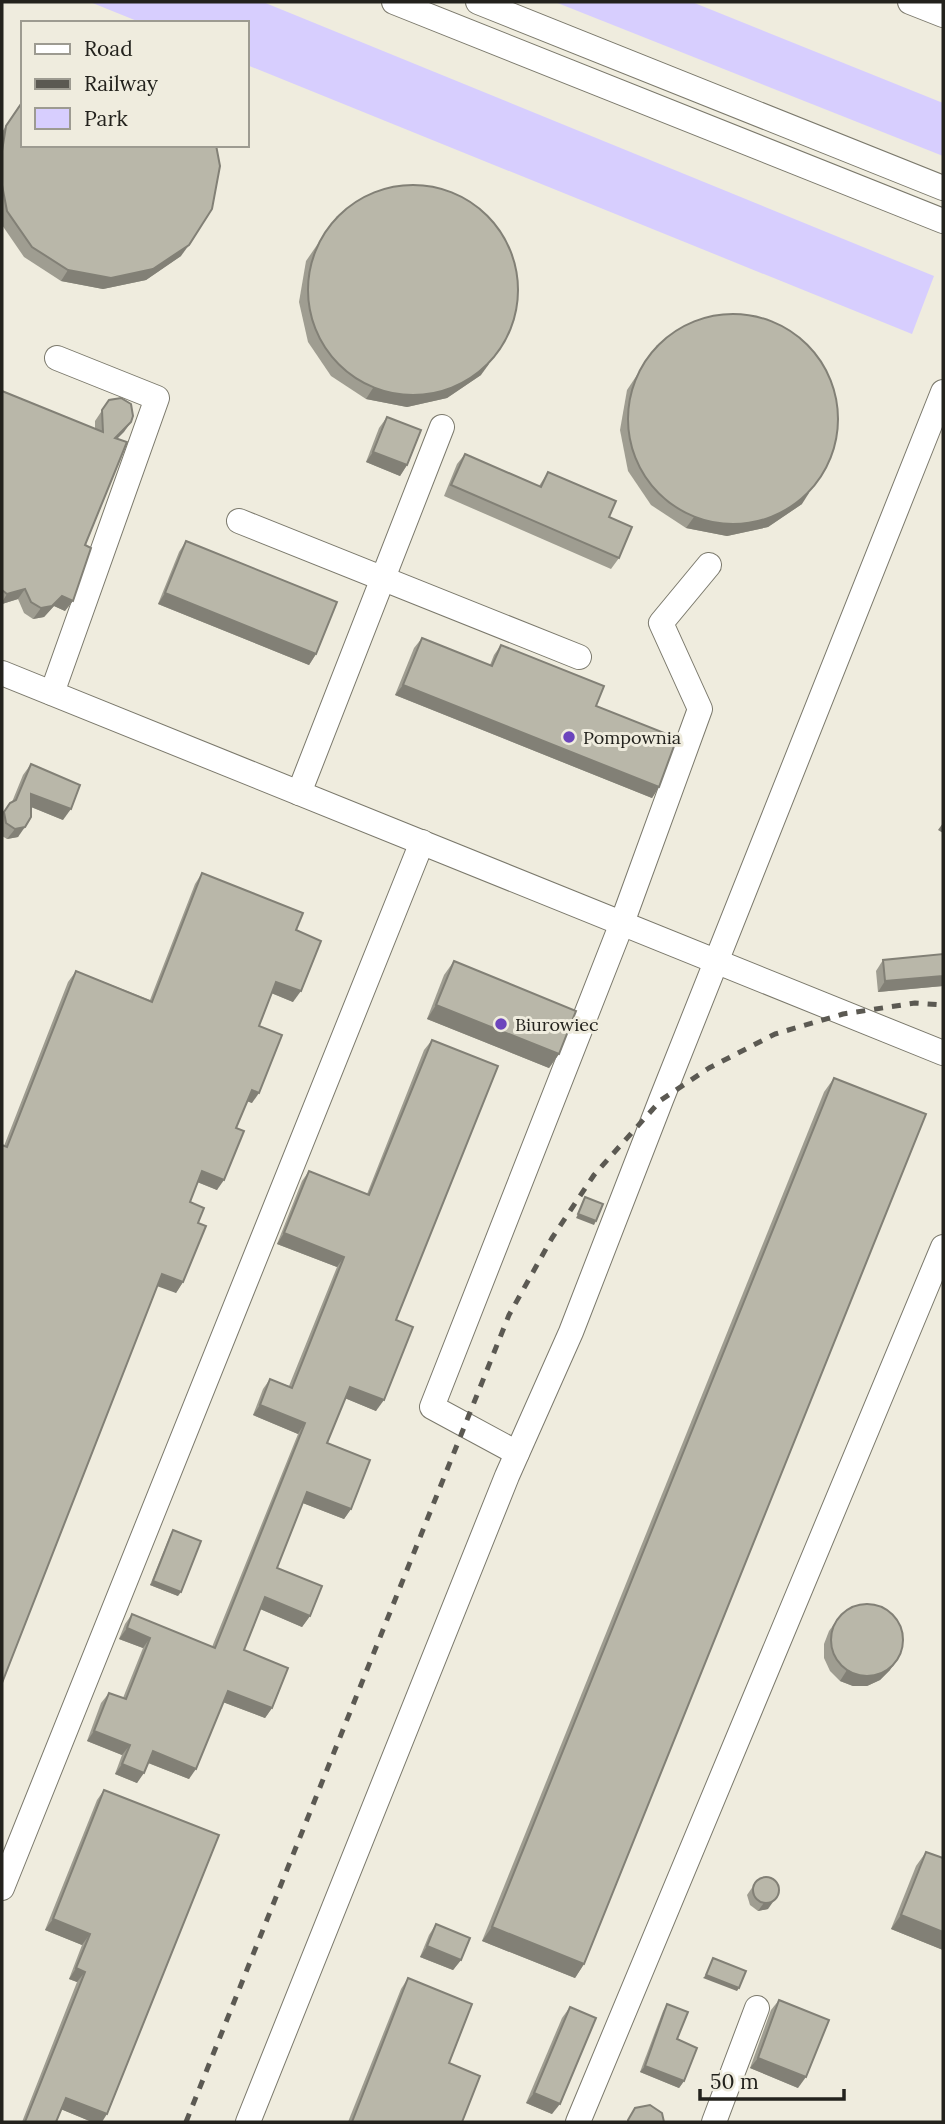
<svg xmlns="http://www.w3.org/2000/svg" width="945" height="2124" font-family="Lora,serif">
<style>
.green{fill:#d7cefe}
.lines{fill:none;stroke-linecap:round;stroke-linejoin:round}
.minor-casing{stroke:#7b796c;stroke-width:26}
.minor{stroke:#fff;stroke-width:24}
.rail{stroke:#5b5952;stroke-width:5;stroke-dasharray:9 9;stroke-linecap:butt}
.wall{fill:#9f9d91}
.shaded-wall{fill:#828076}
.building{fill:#b9b7a9;stroke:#828076;stroke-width:2}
.poi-dot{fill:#6c45bd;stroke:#efecde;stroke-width:2.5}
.labels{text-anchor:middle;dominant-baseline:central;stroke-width:6;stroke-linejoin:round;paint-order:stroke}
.poi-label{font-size:18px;fill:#23221d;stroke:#efecde;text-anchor:start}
</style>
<rect width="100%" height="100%" fill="#efecde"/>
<g class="green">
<polygon points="90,2 263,2 934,276 912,334 247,65 247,23 142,23"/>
<polygon points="555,2 692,2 943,103 943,156"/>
</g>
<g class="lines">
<defs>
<g id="minor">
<polyline points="394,2 943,221"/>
<polyline points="478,2 943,188"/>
<polyline points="910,2 943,15"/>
<polyline points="239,521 579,657"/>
<polyline points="2,673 943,1053"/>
<polyline points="52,693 157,398 57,358"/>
<polyline points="299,793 442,427"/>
<polyline points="517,1453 432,1407 622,923 700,709 661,623 709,565"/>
<polyline points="2,1888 422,842"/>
<polyline points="248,2122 507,1476 571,1332 661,1100 943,392"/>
<polyline points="578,2122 943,1247"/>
<polyline points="714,2122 757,2008"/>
</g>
</defs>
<use href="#minor" class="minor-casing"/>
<use href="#minor" class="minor"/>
<polyline class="rail" points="186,2122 509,1315 552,1238 594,1175 661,1100 709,1068 775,1034 843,1014 915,1003 943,1005"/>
</g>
<g class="wall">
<polygon points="23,100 181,256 146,280 103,289 61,281 24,257 2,225 2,132"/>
<polygon points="337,216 481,375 447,398 407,407 366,399 331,376 308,342 299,302 306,261"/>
<polygon points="657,345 802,504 768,527 727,536 686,528 651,505 628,471 620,430 627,390"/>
<polygon points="2,391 95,429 95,421 109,400 131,422 117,438 65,611 54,606 44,617 33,619 24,613 18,599 2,604"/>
<polygon points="387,417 407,465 400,476 366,462 379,428"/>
<polygon points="465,454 539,486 548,472 609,517 619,558 611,569 444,496 457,464"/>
<polygon points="186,541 316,654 309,665 158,604 179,552"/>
<polygon points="422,638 490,665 494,655 501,645 596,706 659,787 652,798 395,695 414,648"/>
<polygon points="31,764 63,820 31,807 18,837 7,839 2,836 2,814 10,803 12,802 23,775"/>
<polygon points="202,873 296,930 293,1002 271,993 259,1026 252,1103 247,1101 236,1128 217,1190 197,1182 190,1202 198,1223 183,1282 176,1293 4,1146 68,982 76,971 150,1000 195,884"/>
<polygon points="943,954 943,986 878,992 876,971 883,960"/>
<polygon points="454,961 559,1054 549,1068 427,1019 444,975"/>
<polygon points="432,1040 396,1320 376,1411 345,1398 327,1443 351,1509 344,1519 303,1503 277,1568 310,1616 302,1627 260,1609 244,1650 272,1708 265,1718 223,1702 189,1779 148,1763 137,1783 115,1774 122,1755 87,1741 101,1703 109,1693 123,1698 143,1648 119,1639 125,1624 132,1614 212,1647 298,1434 253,1415 263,1389 270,1379 289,1386 337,1267 277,1244 302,1181 309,1171 367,1194 424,1050"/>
<polygon points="834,1078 584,1964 575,1978 482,1941 824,1092"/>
<polygon points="173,1530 178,1596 150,1585 171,1533"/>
<polygon points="837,1620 890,1670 880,1680 867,1686 853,1686 840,1681 830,1671 824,1658 824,1644 829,1631"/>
<polygon points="104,1790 92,2122 61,2109 56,2122 22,2122 77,1982 69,1979 82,1945 45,1930 97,1800"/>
<polygon points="926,1852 943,1858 943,1950 891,1929 916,1866"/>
<polygon points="758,1879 768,1909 758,1911 750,1905 747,1895"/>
<polygon points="436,1924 461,1960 453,1970 420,1957 429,1935"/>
<polygon points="408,1978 449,2063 462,2122 348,2122 401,1989"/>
<polygon points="779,2000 798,2088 750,2068 771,2010"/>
<polygon points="667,2004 677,2039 684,2081 679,2088 640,2072 663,2011"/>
<polygon points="570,2007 552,2114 526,2103 562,2018"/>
</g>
<g class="shaded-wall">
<polygon points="189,245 181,256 146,280 103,289 61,281 68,270"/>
<polygon points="489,364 481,375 447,398 407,407 366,399 373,388"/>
<polygon points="131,422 124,432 108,448 115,438"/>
<polygon points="373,452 407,465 400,476 366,462"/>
<polygon points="809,493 802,504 768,527 727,536 686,528 694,517"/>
<polygon points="25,589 18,599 2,604 2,602 7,594"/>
<polygon points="165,593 316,654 309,665 158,604"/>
<polygon points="62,596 73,601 65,611 54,606 44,617 33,619 41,608"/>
<polygon points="403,685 659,787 652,798 395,695"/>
<polygon points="31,794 71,809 63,820 24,804"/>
<polygon points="943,823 943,833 938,830"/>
<polygon points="25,827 18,837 7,839 15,829"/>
<polygon points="943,976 943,986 878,992 885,981"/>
<polygon points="276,982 301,991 293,1002 269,992"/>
<polygon points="436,1005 559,1054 549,1068 427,1019"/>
<polygon points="252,1090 259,1093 252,1103 244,1100"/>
<polygon points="202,1171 224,1180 217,1190 195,1181"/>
<polygon points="578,1214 596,1221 594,1225 576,1218"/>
<polygon points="284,1233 344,1257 337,1267 277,1244"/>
<polygon points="162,1274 183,1282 176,1293 154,1285"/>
<polygon points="350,1387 384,1400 376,1411 342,1397"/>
<polygon points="260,1405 305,1423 298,1434 253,1415"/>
<polygon points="307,1492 351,1509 344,1519 300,1502"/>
<polygon points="153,1581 181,1592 178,1596 150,1585"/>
<polygon points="265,1597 310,1616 302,1627 258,1608"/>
<polygon points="127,1628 150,1638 143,1648 119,1639"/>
<polygon points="898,1659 890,1670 880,1680 867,1686 853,1686 840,1681 847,1670"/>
<polygon points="228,1691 272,1708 265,1718 220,1701"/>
<polygon points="94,1731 130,1745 122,1755 87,1741"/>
<polygon points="153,1751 196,1769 189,1779 146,1762"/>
<polygon points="122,1764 144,1773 137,1783 115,1774"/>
<polygon points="773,1902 768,1909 758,1911 763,1904"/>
<polygon points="901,1915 943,1932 943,1950 891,1929"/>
<polygon points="53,1919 90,1934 82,1945 45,1930"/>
<polygon points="492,1927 584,1964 575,1978 482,1941"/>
<polygon points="427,1946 461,1960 453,1970 420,1957"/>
<polygon points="76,1968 85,1972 77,1982 69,1979"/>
<polygon points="706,1975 739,1988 737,1991 703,1978"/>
<polygon points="758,2058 806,2077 798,2088 750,2068"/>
<polygon points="645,2066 684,2081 679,2088 640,2072"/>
<polygon points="534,2093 560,2104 552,2114 526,2103"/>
<polygon points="66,2098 107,2114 102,2122 92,2122 58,2108"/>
</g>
<g class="building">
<polygon points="23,101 23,145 216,145 220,166 212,209 189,245 153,269 111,278 68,270 32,247 7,211 2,185 2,151 6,126"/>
<circle cx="413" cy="290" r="105"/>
<circle cx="733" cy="419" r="105"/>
<polygon points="2,391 103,432 102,410 109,400 121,398 131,404 133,416 131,422 115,438 127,442 85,545 91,548 73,601 62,596 52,606 41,608 31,602 25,589 7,594 2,590"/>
<polygon points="387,417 421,430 407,465 373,452"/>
<polygon points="465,454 541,487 548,472 616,501 609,517 632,527 619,558 451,485"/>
<polygon points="186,541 337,602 316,654 165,593"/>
<polygon points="422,638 492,666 501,645 604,686 596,706 677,738 659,787 403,685"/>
<polygon points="31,764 80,785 71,809 31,794 31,817 25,827 15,829 6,823 4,812 10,803 16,800"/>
<polygon points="202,873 303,913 296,930 321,941 301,991 276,982 259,1026 282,1035 259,1093 252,1090 236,1128 244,1131 224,1180 202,1171 190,1202 204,1208 198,1223 206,1226 183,1282 162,1274 2,1683 2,1145 7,1147 76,971 152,1002"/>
<polygon points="943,954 943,976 885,981 883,960"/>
<polygon points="454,961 576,1011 559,1054 436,1005"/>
<polygon points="432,1040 498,1066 396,1320 413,1327 384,1400 350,1387 327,1443 370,1460 351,1509 307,1492 277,1568 322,1586 310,1616 265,1597 244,1650 288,1668 272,1708 228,1691 196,1769 153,1751 144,1773 122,1764 130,1745 94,1731 109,1693 126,1699 150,1638 127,1628 132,1614 215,1648 305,1423 260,1405 270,1379 292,1388 344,1257 284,1233 309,1171 369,1195"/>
<polygon points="834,1078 926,1114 584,1964 492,1927"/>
<polygon points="585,1197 603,1204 596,1221 578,1214"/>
<polygon points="173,1530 201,1541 181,1592 153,1581"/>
<circle cx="867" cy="1640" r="36"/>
<polygon points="104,1790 219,1835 107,2114 66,2098 56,2122 25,2122 85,1972 76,1968 90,1934 53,1919"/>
<polygon points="926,1852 943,1858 943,1932 901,1915"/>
<circle cx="766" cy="1890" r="13"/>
<polygon points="436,1924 470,1938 461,1960 427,1946"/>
<polygon points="713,1958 746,1971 739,1988 706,1975"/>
<polygon points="408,1978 472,2004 449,2063 480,2076 462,2122 352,2122"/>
<polygon points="779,2000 829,2020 806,2077 758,2058"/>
<polygon points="667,2004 688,2012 677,2039 697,2048 684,2081 645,2066"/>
<polygon points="570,2007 596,2018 560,2104 534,2093"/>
<polygon points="650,2105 662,2113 664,2122 628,2122 628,2120 635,2108"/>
</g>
<g class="poi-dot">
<circle cx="569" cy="737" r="7"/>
<circle cx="501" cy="1024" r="7"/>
</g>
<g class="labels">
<g class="poi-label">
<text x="583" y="737">Pompownia</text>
<text x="515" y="1024">Biurowiec</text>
</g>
</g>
<rect width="945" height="2124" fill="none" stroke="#23221d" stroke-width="7"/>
<rect x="21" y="21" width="228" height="126" fill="#efecde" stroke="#9d9b91" stroke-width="2"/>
<rect x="35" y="44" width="35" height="10" fill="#ffffff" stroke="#9d9b91" stroke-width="2"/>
<text x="84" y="56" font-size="21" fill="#23221d">Road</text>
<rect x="35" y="79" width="35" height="10" fill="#5b5952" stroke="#9d9b91" stroke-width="2"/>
<text x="84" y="91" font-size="21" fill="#23221d">Railway</text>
<rect x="35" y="108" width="35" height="21" fill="#d7cefe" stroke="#9d9b91" stroke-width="2"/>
<text x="84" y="126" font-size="21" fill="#23221d">Park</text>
<path d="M700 2089v10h144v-10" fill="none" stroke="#23221d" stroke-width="3.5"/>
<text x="710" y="2089" font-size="21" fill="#23221d" stroke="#efecde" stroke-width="5" paint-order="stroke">50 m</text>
</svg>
